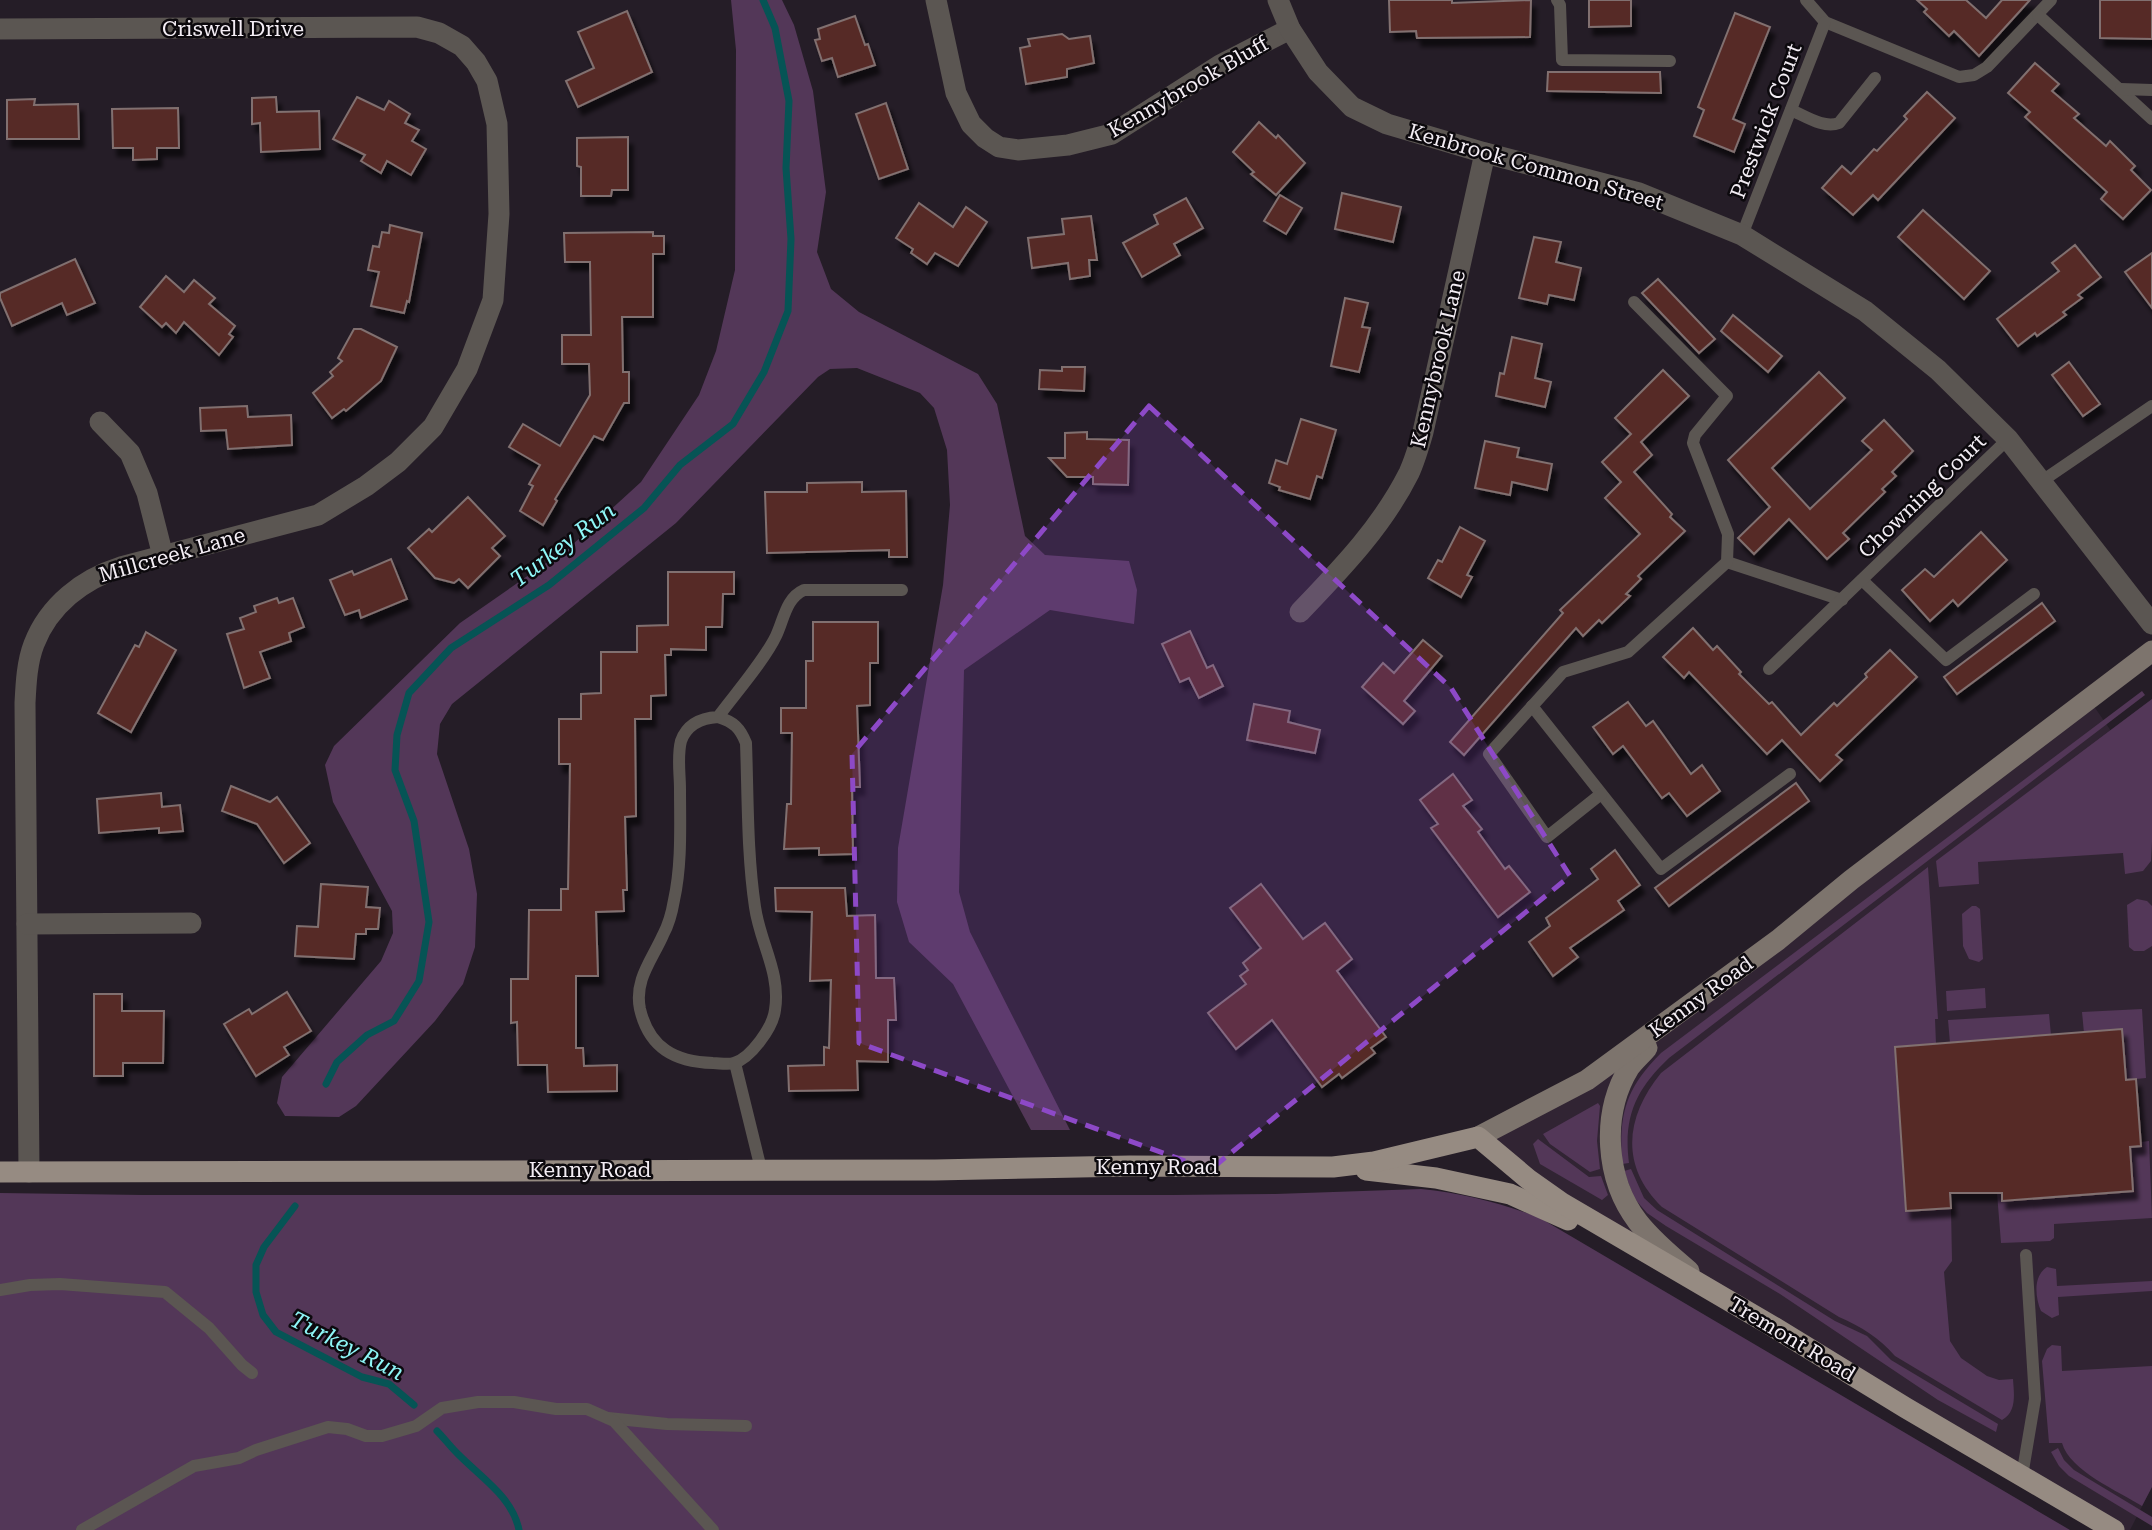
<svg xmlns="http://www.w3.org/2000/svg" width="2152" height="1530" font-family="'Roboto Serif',serif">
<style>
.built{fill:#312433}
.green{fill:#533758}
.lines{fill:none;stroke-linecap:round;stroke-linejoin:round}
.stream{stroke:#065455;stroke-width:7}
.building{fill:#572a28;stroke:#81706f;stroke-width:2;filter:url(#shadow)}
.lane{stroke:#5b5652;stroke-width:12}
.street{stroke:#5b5652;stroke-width:21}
.secondary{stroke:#7d746d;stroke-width:21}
.primary{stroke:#968b82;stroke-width:21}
.marked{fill:#8d49c7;fill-opacity:0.2;stroke:#8d49c7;stroke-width:5;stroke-dasharray:14 9;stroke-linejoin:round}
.labels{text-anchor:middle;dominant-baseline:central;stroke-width:5;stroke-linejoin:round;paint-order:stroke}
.street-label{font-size:21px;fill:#f3edf4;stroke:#0c090d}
.water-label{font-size:23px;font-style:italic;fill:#8ef6f7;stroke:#0c090d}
</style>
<defs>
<filter id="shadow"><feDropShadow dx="4.5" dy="8" stdDeviation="2" flood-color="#0009"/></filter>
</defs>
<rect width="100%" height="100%" fill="#251d27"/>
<polygon class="built" points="2084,692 2152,790 2152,1487 2130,1530 2113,1530 1772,1326 1478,1137 1635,1038"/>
<g class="green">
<polygon points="731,0 782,0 794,25 813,91 826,192 817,252 831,289 859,312 978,374 997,404 1025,536 1045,555 1129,561 1137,590 1134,624 1050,610 964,670 959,892 970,932 1070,1130 1031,1130 953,984 909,942 897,902 898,848 943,585 950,505 947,450 934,408 920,393 857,368 830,369 818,377 676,523 452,704 440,724 437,754 469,849 477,894 475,947 463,984 435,1021 356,1106 339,1117 285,1116 277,1103 282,1077 381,961 393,933 392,911 333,802 325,765 334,746 460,623 572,545 641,482 699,395 716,351 735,270 736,50"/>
<path d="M2142,691L2145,695L1669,1058C1636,1089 1623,1117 1629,1163L1622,1164C1619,1114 1625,1089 1661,1053Z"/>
<polygon points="2152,699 2152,842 2151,861 2143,871 2125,874 2123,853 1978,862 1979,884 1939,887 1936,861"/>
<path d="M1928,867L1938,1019H1935L1936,1044L1895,1048L1906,1211L1951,1208L1952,1261L1944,1272L1950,1341L1961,1358L1987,1376L1999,1380L2013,1379C2014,1394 2017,1412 2002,1420L1895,1356C1878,1337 1862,1327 1839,1317L1662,1207C1619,1165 1626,1116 1661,1073Z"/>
<polygon points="2137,899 2147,901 2152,906 2152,946 2144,951 2134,951 2129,947 2127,905"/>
<polygon points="1972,906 1976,906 1980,909 1983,959 1979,962 1969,959 1963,946 1962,914"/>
<polygon points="1985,988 1986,1008 1947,1011 1946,991"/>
<polygon points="2142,1009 2146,1078 2126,1080 2084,1033 2082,1012"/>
<polygon points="2049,1014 2051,1035 1950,1043 1948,1020"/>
<polygon points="1598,1103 1600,1106 1597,1141 1600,1169 1590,1172 1550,1144 1543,1134"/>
<polygon points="1538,1139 1589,1177 1601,1176 1608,1195 1602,1200 1540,1164 1533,1144"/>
<polygon points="2149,1141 2152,1218 2054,1224 2054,1238 2050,1241 2001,1243 1997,1193 2002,1192 2003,1201 2133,1191 2130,1147 2141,1146 2141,1142"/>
<polygon points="1631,1169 1644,1198 1657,1210 1835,1321 1867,1336 1891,1360 1998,1424 1996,1432 1938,1400 1780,1294 1666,1226 1647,1213 1634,1198 1624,1171"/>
<path d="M1421,1189C1463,1193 1501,1203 1540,1218L2070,1530H0V1193L143,1195H1172L1275,1194Z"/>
<path d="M2047,1267L2056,1269L2057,1286L2152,1281V1291L2058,1297L2059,1315L2052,1318L2041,1311C2035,1297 2033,1276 2047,1267Z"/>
<path d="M2052,1345L2061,1346L2062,1371L2152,1366V1487L2142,1506C2118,1491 2070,1471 2062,1443H2049L2042,1361L2047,1349Z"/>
<polygon points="2058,1448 2064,1460 2074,1470 2152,1517 2152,1526 2069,1476 2059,1466 2051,1452"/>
</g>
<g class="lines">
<g class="stream">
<polyline points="326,1084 337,1062 367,1035 394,1021 419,981 429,922 414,821 395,770 397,735 409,693 451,648 549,585 644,508 680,465 733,424 764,372 788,311 791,239 786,168 789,101 775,28 763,0"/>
<polyline points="295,1206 264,1247 256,1265 256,1292 263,1315 276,1332 362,1377 389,1384 414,1405"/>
<path d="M437,1431C445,1439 452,1449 460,1456C482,1478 513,1498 519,1530"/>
</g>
</g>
<g class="building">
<polygon points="1389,0 1452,0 1452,3 1531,0 1530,37 1417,38 1416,31 1390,32"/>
<polygon points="1589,0 1631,0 1631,26 1589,27"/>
<polygon points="1917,0 1966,0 1986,18 2002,0 2030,0 1979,56 1954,31 1949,36 1924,12 1927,9"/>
<polygon points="2100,0 2152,0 2152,39 2100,38"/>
<polygon points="627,11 652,72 578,107 566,81 594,68 578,32"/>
<polygon points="1735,13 1770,27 1733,119 1745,124 1734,152 1694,136 1704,110 1698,107"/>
<polygon points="855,16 865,45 868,44 875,65 838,77 832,58 822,61 815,40 820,39 818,29"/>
<polygon points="1062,34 1069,39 1090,36 1094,63 1067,69 1067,77 1026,84 1020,48 1030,46 1028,39"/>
<polygon points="2035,63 2059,84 2052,91 2079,114 2074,118 2106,146 2110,141 2135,166 2131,170 2151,190 2123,219 2101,199 2107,192 2025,117 2030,112 2008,93"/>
<polygon points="1548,72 1660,72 1661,93 1547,91"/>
<polygon points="1927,92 1955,118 1878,200 1873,195 1853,215 1822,188 1842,166 1851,174 1874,149 1877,151 1907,119 1904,116"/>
<polygon points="276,97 277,112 319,111 320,149 261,152 260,123 252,124 252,98"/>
<polygon points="357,97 384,110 389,101 410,114 405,123 419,130 412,141 426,149 411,175 387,161 381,173 361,161 365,155 333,139"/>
<polygon points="35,99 34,105 78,104 79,139 7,139 7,100"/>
<polygon points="886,103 908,169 879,179 856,114"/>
<polygon points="178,108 179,148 157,148 157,159 133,160 133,148 113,148 112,109"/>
<polygon points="1259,122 1276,138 1278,135 1305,163 1276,195 1251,174 1254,172 1233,152"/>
<polygon points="628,137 628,190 612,190 611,196 581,196 581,167 577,166 577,138"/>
<polygon points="1342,193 1401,207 1393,242 1335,229"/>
<polygon points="1280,195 1302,208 1286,234 1264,221"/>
<polygon points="1186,198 1203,228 1174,244 1180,255 1142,277 1123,243 1158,224 1154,215"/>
<polygon points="919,203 953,227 966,207 987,222 958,266 935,253 927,264 911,253 913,249 896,238"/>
<polygon points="1923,210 1990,271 1964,299 1898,237"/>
<polygon points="1091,216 1097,260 1089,260 1090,276 1070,279 1068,263 1032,268 1028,238 1064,234 1062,219"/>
<polygon points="390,225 422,233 409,302 407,301 404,313 371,306 379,272 368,270 373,246 379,247 382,232 389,233"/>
<polygon points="653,232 653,236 664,236 664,254 653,254 653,317 622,317 623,372 629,372 629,403 624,403 603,440 594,436 555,499 557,501 543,525 520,511 533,486 529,484 540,465 509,447 523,424 560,446 590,395 589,364 562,364 562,335 591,335 590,262 565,262 564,233"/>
<polygon points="1534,237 1561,242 1556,262 1581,268 1574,300 1549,295 1547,304 1519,298"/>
<polygon points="2075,245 2101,277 2078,295 2082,298 2063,312 2066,315 2037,336 2035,333 2018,346 1997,319 2059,271 2052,263"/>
<polygon points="2152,253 2152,308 2125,272"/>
<polygon points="75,259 95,303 67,315 62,303 12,326 0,298 0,293"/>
<polygon points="166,276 184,292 194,280 215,298 209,304 235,326 229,334 233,337 219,355 184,322 176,333 166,323 162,327 140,307"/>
<polygon points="1658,279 1715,339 1699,353 1642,293"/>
<polygon points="1345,298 1368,303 1362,327 1370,328 1359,372 1331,366"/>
<polygon points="1733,315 1782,356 1768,372 1721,331"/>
<polygon points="354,329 361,329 397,347 381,381 346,411 344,409 332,418 313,393 333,376 330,372 342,361 338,358"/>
<polygon points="1512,337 1542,344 1535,378 1551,382 1545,407 1496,396 1500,373 1504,374"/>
<polygon points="2069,362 2100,404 2083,416 2052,375"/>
<polygon points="1062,367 1085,367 1084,391 1039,389 1040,370 1062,371"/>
<polygon points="1663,370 1689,396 1641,442 1652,455 1634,472 1672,514 1670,517 1685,531 1638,576 1641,579 1626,594 1630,596 1602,623 1599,620 1583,636 1576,628 1464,755 1450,742 1563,613 1560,610 1640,534 1605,498 1621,482 1602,462 1631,434 1615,418"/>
<polygon points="1819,372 1845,398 1772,468 1810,509 1872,450 1862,441 1884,420 1913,451 1892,472 1896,476 1882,489 1885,492 1843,533 1849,539 1827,559 1789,519 1754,554 1738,538 1770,507 1728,460"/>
<polygon points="247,406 248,417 291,415 292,445 228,449 226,430 201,431 200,408"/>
<polygon points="1301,419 1336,430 1322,478 1317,476 1310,499 1279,490 1280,487 1269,483 1276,460 1287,464"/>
<polygon points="1087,432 1087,439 1129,440 1128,485 1093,484 1093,477 1067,477 1049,458 1065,458 1065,433"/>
<polygon points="1485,441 1519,448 1517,457 1552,464 1547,490 1512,482 1510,495 1475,488"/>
<polygon points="862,482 862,492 906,491 907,557 889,557 889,550 767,553 765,492 807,492 807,483"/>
<polygon points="468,497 505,536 492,548 500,556 468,588 459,579 454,583 435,578 408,548 429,529 432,532"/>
<polygon points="1460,527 1485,541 1467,575 1472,577 1461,597 1428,578 1438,560 1442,562"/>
<polygon points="1981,532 2007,560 1958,606 1953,600 1930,621 1902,590 1925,569 1934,577"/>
<polygon points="391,559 407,599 361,618 359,610 345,615 330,580 352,571 354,575"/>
<polygon points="668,572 734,572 734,594 723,594 722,627 706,627 706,650 671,649 671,655 665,655 666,695 651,696 651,719 635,719 636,816 625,817 627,890 623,890 624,911 596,912 598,976 576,976 576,1048 583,1048 584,1066 617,1065 617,1091 548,1092 547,1065 518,1065 517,1022 511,1023 511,979 528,979 529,910 561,910 561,889 568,889 570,764 559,764 559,719 581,719 581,694 601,693 601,652 637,652 637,626 668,625"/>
<polygon points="277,598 279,603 293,598 304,627 289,633 291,641 260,652 270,678 244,688 227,634 244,629 240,618 256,612 254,606"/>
<polygon points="2042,603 2055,621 1957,694 1944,677"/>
<polygon points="813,622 878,622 878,663 870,663 870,705 857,706 860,787 852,787 853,854 819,855 819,848 784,849 787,804 791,804 792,733 781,733 781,708 806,708 806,661 813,661"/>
<polygon points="1693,628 1713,650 1717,646 1741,672 1739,674 1769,704 1772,702 1801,735 1834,703 1837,706 1867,677 1865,674 1890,650 1917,677 1836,755 1842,760 1820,781 1782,740 1767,754 1689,672 1684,678 1663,657"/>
<polygon points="1190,631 1207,668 1213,665 1223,686 1199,698 1189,678 1180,682 1162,644"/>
<polygon points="146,632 176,650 131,732 98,713 135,645 139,647"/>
<polygon points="1423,640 1442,656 1404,701 1415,711 1403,724 1362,687 1383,663 1394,673"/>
<polygon points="1628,702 1646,726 1653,721 1691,774 1702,765 1720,791 1687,816 1669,793 1662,798 1623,746 1613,754 1593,727"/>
<polygon points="1254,704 1290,711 1288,722 1320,730 1315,753 1247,740"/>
<polygon points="1453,774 1472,800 1463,806 1482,829 1478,832 1505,869 1509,866 1530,892 1498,917 1431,828 1438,824 1420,800"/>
<polygon points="1796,783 1809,801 1669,906 1655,888"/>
<polygon points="231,786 270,802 277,797 310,843 284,863 257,824 222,811"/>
<polygon points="161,793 162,807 180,805 183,831 159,833 159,828 99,833 97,799"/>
<polygon points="1615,850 1640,885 1618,901 1624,910 1570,948 1578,957 1553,976 1529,942 1550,926 1546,918 1598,879 1591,869"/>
<polygon points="321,884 368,887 366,907 380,908 378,929 366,929 366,934 356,934 354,959 295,956 297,926 318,927"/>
<polygon points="1261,884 1303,939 1325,923 1352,959 1337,971 1386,1037 1371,1048 1375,1053 1342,1078 1339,1074 1322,1087 1272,1020 1236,1049 1208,1013 1246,984 1240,976 1248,970 1243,963 1261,948 1230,908"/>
<polygon points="775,888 845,888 847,916 875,915 876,978 894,978 896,1020 888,1020 888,1062 857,1061 858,1090 789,1091 788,1066 824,1065 824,1047 829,1048 831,980 810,981 812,912 776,911"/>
<polygon points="287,992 311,1031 284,1047 289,1055 256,1076 224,1024 249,1009 252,1014"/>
<polygon points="94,994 122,994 122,1011 164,1011 163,1063 123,1063 123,1076 94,1076"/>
<polygon points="2122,1029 2126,1080 2136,1079 2141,1146 2130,1147 2133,1191 2002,1201 2002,1193 1950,1193 1951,1208 1906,1211 1895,1047"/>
</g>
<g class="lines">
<g class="lane">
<polyline points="1557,0 1560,5 1562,60 1670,61"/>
<polyline points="1806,0 1825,22 1959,77 1974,75 1987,67 2051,0"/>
<polyline points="2038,15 2152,119"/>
<polyline points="2121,89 2152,90"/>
<path d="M1791,110C1805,116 1824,129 1839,123L1875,78"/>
<polyline points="1742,235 1825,22"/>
<polyline points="2042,481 2152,406"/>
<polyline points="1727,562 1842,600"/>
<polyline points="1862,580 1946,660 2034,594"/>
<polyline points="1769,669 2008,439"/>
<polyline points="1532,706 1661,869 1790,774"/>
<path d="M718,717C734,722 740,728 746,743C748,798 747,853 755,907C760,943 781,973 775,1010C773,1027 751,1058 734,1063C728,1065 719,1063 713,1063C675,1062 649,1048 640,1009C634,980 652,960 663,935C669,924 672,912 674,900C682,864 680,825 680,789C680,774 677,756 681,741C687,724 701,718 718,717C735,694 764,661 776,636C784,619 786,598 804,590H902"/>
<polyline points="1601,794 1547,837 1489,754 1563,672 1628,652 1727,562 1728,534 1693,443 1695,435 1727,396 1634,302"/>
<polyline points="735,1063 761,1169"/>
<polyline points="0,1290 30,1285 60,1284 165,1292 209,1328 242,1365 252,1373"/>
<polyline points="608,1418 667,1424 746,1426"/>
<polyline points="2022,1476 2035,1399 2026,1255"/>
<polyline points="82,1530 194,1466 239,1458 256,1450 328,1427 347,1429 366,1436 382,1436 416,1426 442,1408 478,1402 514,1402 556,1409 587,1409 614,1421 713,1530"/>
</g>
<g class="street">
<polyline points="936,0 956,93 971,124 985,138 999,147 1018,150 1068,145 1112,134 1220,65 1290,29"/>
<polyline points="1278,0 1290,29 1318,72 1352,107 1387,124 1485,153 1639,193 1742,235 1865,311 1938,370 2008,439 2152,624"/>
<path d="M0,29L417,27L439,33L462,46L476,62L487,81L497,124L499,214L493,300L467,369L433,427L398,462L366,486L318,515L121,567C83,579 49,605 34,644C27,662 26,683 25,703L29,1172"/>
<polyline points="100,422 130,453 147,493 163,556"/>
<path d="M1300,612C1341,569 1382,527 1409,473C1415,460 1419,446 1423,432L1485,153"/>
<polyline points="27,924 191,923"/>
</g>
<g class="secondary">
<path d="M1647,1048C1642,1054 1634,1061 1629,1068C1601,1114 1605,1179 1638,1222C1652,1240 1671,1256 1689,1271"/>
<polyline points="1478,1137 1587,1080 1778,940 1851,880 2152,651"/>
</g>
<g class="primary">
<polyline points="1366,1170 1436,1178 1510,1194 1568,1220"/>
<polyline points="0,1172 935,1170 1130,1166 1333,1167 1374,1162 1478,1137 1528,1179 1562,1203 1772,1326 1906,1408 2114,1530"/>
</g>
</g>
<path class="marked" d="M1149,406L1451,688L1570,876L1210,1170L859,1043L852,754Z"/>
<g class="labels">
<g class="street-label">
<text x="233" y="29">Criswell Drive</text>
<text transform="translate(1188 87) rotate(-30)">Kennybrook Bluff</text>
<text transform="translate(1766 121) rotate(-69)">Prestwick Court</text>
<text transform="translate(1536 167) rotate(16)">Kenbrook Common Street</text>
<text transform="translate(1438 359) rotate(-77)">Kennybrook Lane</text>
<text transform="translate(1922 496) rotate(-44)">Chowning Court</text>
<text transform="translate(172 555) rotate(-16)">Millcreek Lane</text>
<text transform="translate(1701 997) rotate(-36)">Kenny Road</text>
<text x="1157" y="1167">Kenny Road</text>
<text x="590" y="1170">Kenny Road</text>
<text transform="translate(1792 1339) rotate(31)">Tremont Road</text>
</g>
<g class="water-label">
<text transform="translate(563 545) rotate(-37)">Turkey Run</text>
<text transform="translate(347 1346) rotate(27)">Turkey Run</text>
</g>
</g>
</svg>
